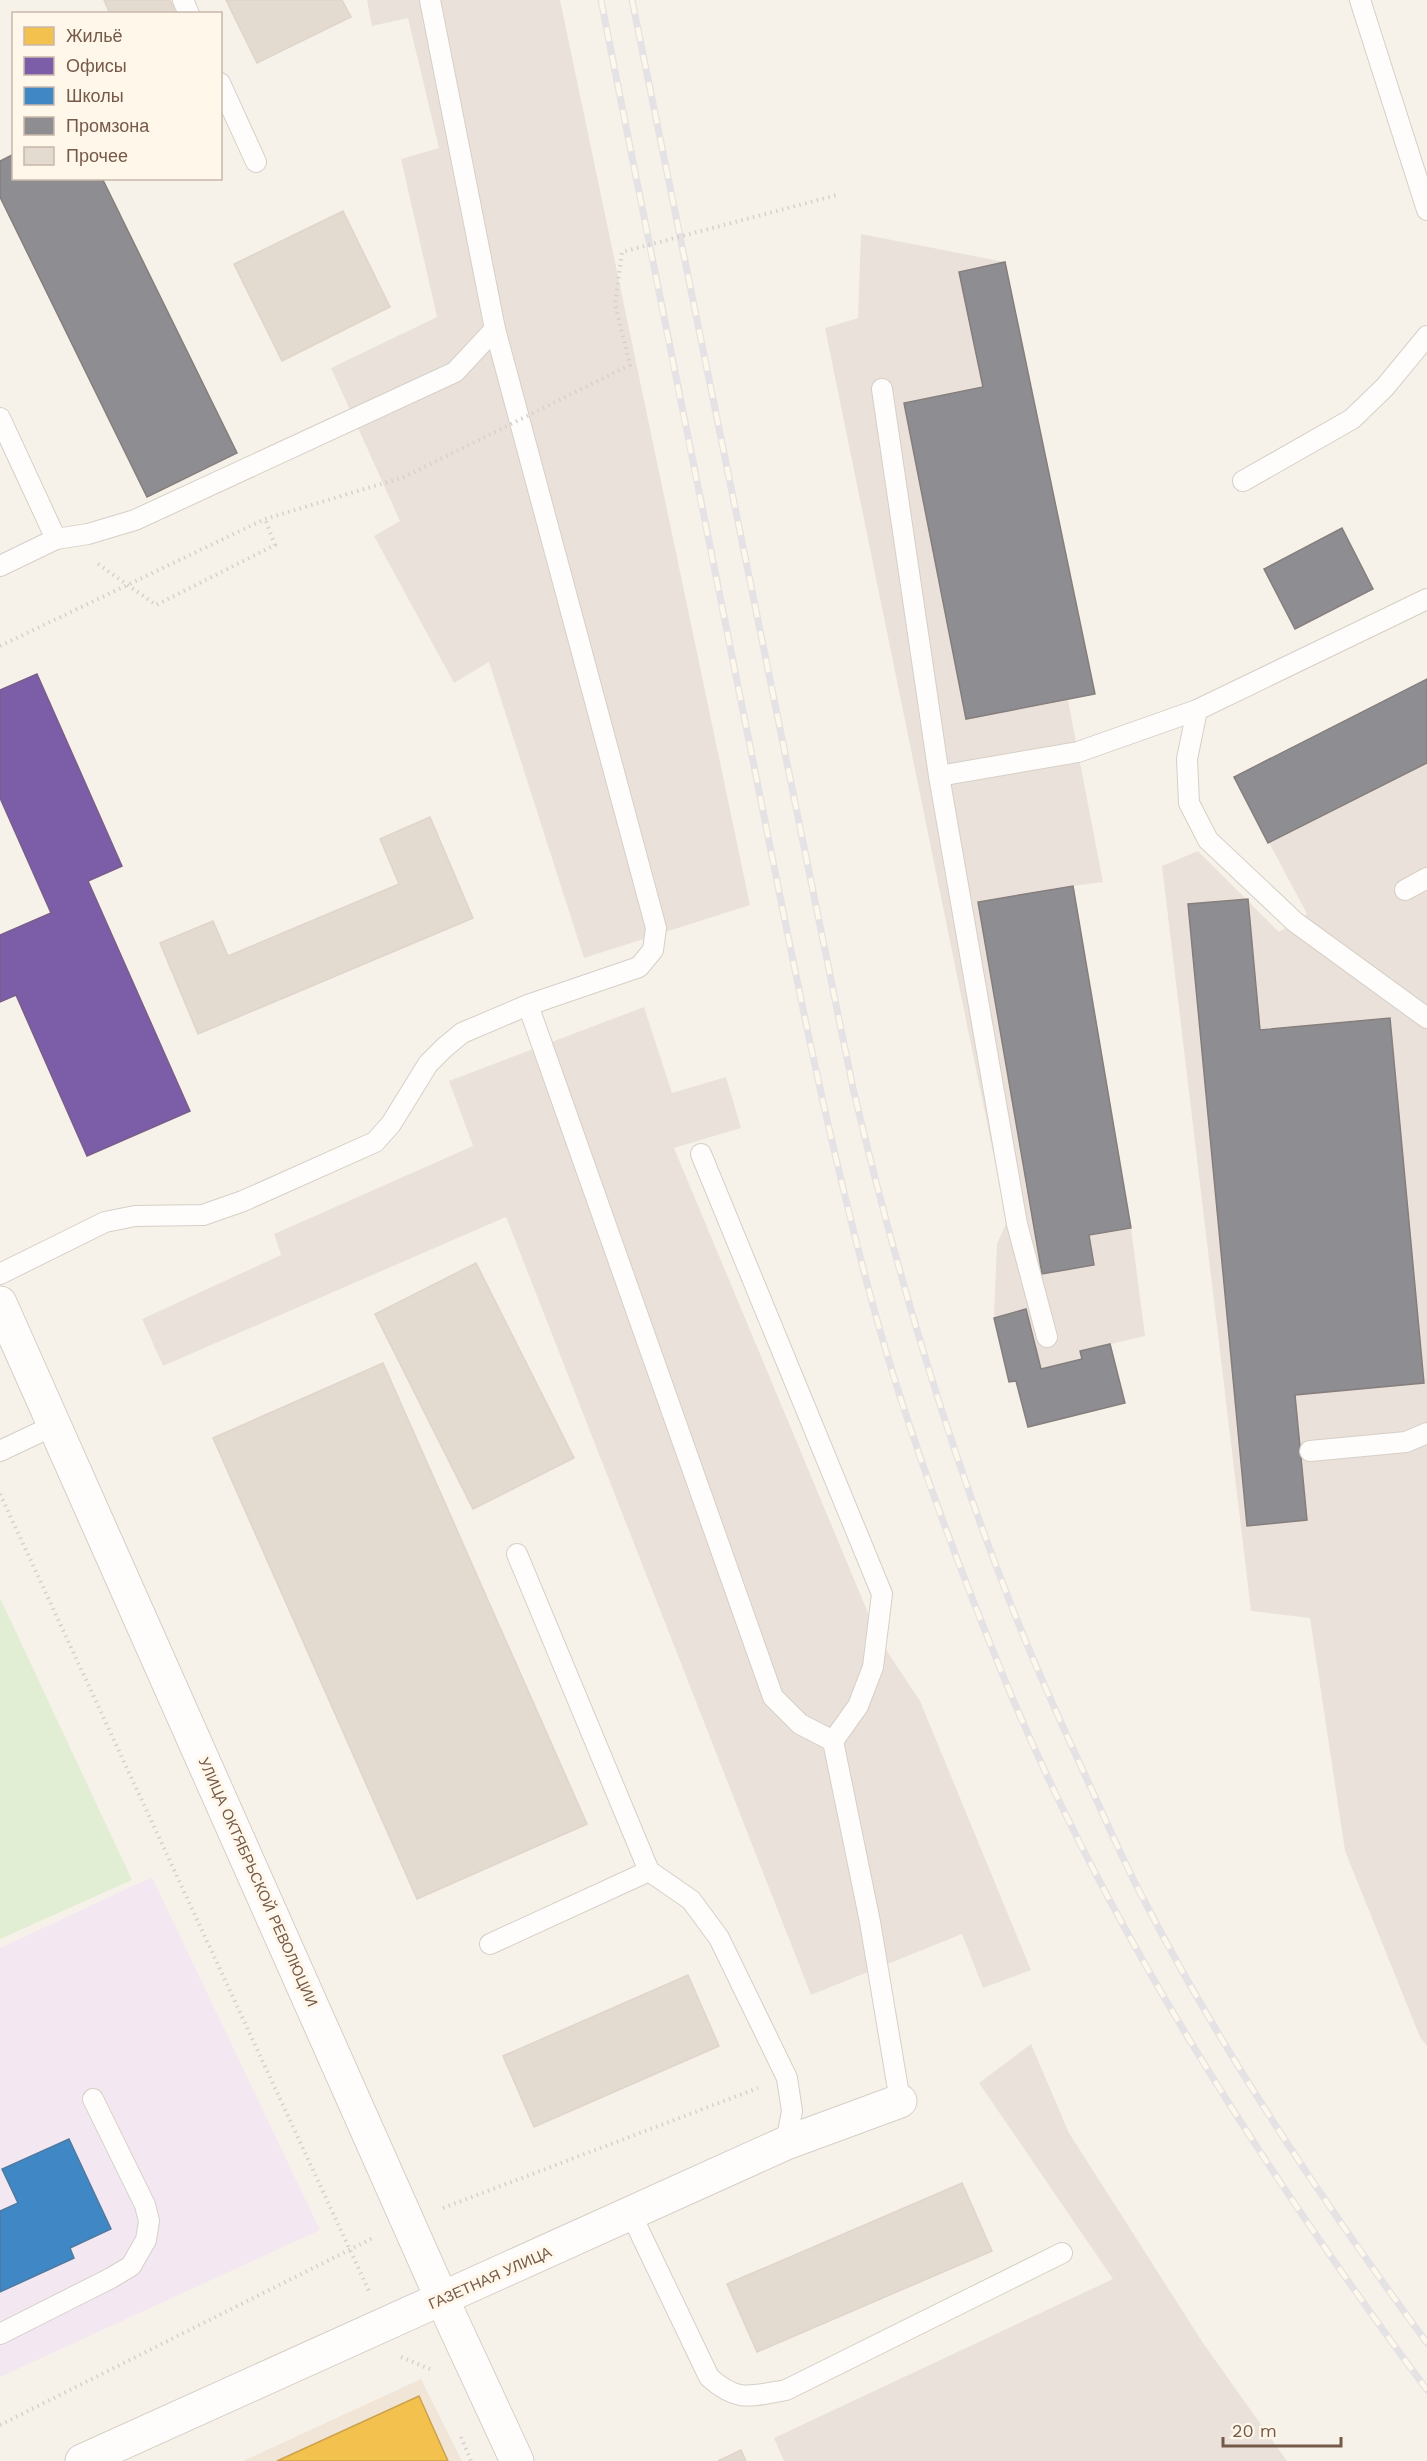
<svg xmlns="http://www.w3.org/2000/svg" width="1427" height="2461" font-family="'Work Sans',sans-serif">
<style>
.residential{fill:#f0e5d6}
.industrial{fill:#eae2da}
.education{fill:#f3e8f2}
.green{fill:#e2eed3}
.homes{fill:#f2c14e;stroke:#cca24c;stroke-width:1.5}
.offices{fill:#7b5ea7;stroke:#795d8b;stroke-width:1.5}
.schools{fill:#3f88c5;stroke:#4f7aa0;stroke-width:1.5}
.industry{fill:#8d8d92;stroke:#867e7c;stroke-width:1.5}
.building{fill:#e3dad0;stroke:#e0d5cb;stroke-width:1.5}
.lines{fill:none;stroke-linecap:round;stroke-linejoin:round}
.lane-casing{stroke:#d6cfc7;stroke-width:22}
.street-casing{stroke:#d6cfc7;stroke-width:35}
.secondary-casing{stroke:#d6cec6;stroke-width:35}
.path{stroke:#d8d0c9;stroke-width:4;stroke-dasharray:1.5 4.5;stroke-linecap:butt}
.lane{stroke:#fefdfc;stroke-width:20}
.street{stroke:#fefdfc;stroke-width:33}
.secondary{stroke:#fefdfc;stroke-width:33}
.rail-casing{stroke:#e4e2e4;stroke-width:7}
.rail{stroke:#fff7ea;stroke-width:4.5;stroke-dasharray:14;stroke-linecap:butt}
.path-bridge{stroke:#d8d0c9;stroke-width:4;stroke-dasharray:1.5 4.5;stroke-linecap:butt}
.labels{text-anchor:middle;dominant-baseline:central;stroke-width:6;stroke-linejoin:round;paint-order:stroke}
.street-label{font-size:15px;fill:#755a49;stroke:#fff7ea}
</style>
<rect width="100%" height="100%" fill="#f7f2e9"/>
<polygon class="residential" points="421,2379 462,2461 243,2461"/>
<g class="industrial">
<polygon points="367,0 560,0 750,905 584,958 489,662 454,683 374,536 400,521 331,368 437,317 401,159 439,148 408,18 372,26"/>
<polygon points="861,234 1005,262 1095,694 1068,700 1103,882 1073,886 1131,1228 1145,1336 1111,1344 1125,1403 1028,1427 1016,1381 1009,1382 994,1315 997,1244 1007,1221 825,328 858,318"/>
<polygon points="1427,679 1427,2046 1420,2037 1345,1851 1310,1618 1251,1611 1162,866 1198,851 1279,932 1307,914 1234,777"/>
<polygon points="644,1007 672,1093 726,1077 741,1128 674,1148 879,1639 920,1701 1031,1970 983,1988 962,1934 811,1995 506,1217 163,1366 142,1319 281,1255 274,1234 473,1146 449,1081"/>
<polygon points="1031,2044 1069,2133 1203,2343 1287,2461 784,2461 774,2438 1113,2279 979,2083"/>
</g>
<polygon class="education" points="152,1877 320,2230 0,2377 0,1948"/>
<polygon class="green" points="0,1598 132,1880 0,1939"/>
<polygon class="homes" points="419,2396 448,2461 277,2461"/>
<polygon class="offices" points="37,674 122,866 88,881 190,1111 87,1156 16,995 0,1002 0,935 51,913 0,798 0,690"/>
<polygon class="schools" points="69,2139 111,2229 70,2248 74,2258 0,2292 0,2211 18,2203 2,2169"/>
<g class="industry">
<polygon points="14,154 14,178 102,178 237,453 147,497 0,197 0,161"/>
<polygon points="1005,262 1095,694 966,719 904,403 983,387 959,272"/>
<polygon points="1342,528 1373,589 1295,629 1264,569"/>
<polygon points="1427,679 1427,763 1268,843 1234,777"/>
<polygon points="1073,886 1131,1228 1089,1235 1094,1265 1042,1274 978,902"/>
<polygon points="1248,899 1260,1030 1390,1018 1424,1383 1295,1395 1307,1520 1247,1526 1188,904"/>
<polygon points="1026,1309 1041,1369 1082,1359 1080,1351 1110,1344 1125,1403 1028,1427 1016,1381 1009,1382 994,1318"/>
</g>
<g class="building">
<polygon points="104,0 170,0 176,14 110,14"/>
<polygon points="226,0 342,0 351,17 257,63"/>
<polygon points="343,211 390,307 282,361 234,264"/>
<polygon points="430,817 473,918 198,1034 160,943 213,921 228,956 399,884 380,839"/>
<polygon points="476,1263 574,1458 473,1509 375,1314"/>
<polygon points="383,1363 587,1824 417,1899 213,1438"/>
<polygon points="688,1975 719,2046 534,2127 503,2056"/>
<polygon points="962,2183 992,2251 757,2352 727,2284"/>
<polygon points="741,2450 746,2461 718,2461"/>
</g>
<g class="lines">
<defs>
<g id="lane">
<polyline points="183,0 189,14"/>
<polyline points="1360,0 1427,210"/>
<polyline points="220,83 256,162"/>
<polyline points="882,389 939,776 1017,1224 1047,1337"/>
<polyline points="0,418 56,539"/>
<polyline points="1243,481 1352,419 1385,387 1427,336"/>
<polyline points="0,566 56,539 88,534 135,520 455,372 495,329"/>
<polyline points="1197,710 1187,759 1189,803 1208,840 1295,922 1427,1018"/>
<polyline points="939,776 1078,752 1197,710 1427,599"/>
<polyline points="1405,890 1427,878"/>
<polyline points="528,1005 773,1697 800,1724 833,1741 870,1922 900,2101"/>
<polyline points="701,1154 882,1594 873,1667 858,1706 833,1741"/>
<polyline points="0,1274 105,1222 135,1216 203,1215 243,1201 375,1142 391,1124 428,1064 444,1048 462,1033 528,1005 639,967 653,950 656,928 495,329 430,0"/>
<polyline points="0,1451 55,1425"/>
<polyline points="1310,1451 1406,1442 1427,1433"/>
<polyline points="517,1554 649,1871 691,1900 719,1938 787,2078 792,2111 786,2143"/>
<polyline points="490,1944 649,1871"/>
<path d="M631,2214L709,2377C737,2403 751,2396 786,2390L1062,2253"/>
<polyline points="0,2334 111,2278 131,2266 146,2240 149,2221 145,2205 93,2099"/>
</g>
<polyline id="street" points="82,2461 786,2143 900,2101"/>
<polyline id="secondary" points="0,1303 442,2299 517,2461"/>
</defs>
<use href="#lane" class="lane-casing"/>
<use href="#street" class="street-casing"/>
<use href="#secondary" class="secondary-casing"/>
<g class="path">
<polyline points="98,564 156,605 275,545 265,519"/>
<polyline points="0,1494 369,2291"/>
<polyline points="443,2208 758,2088"/>
<polyline points="401,2357 432,2370"/>
<polyline points="0,2425 375,2237"/>
<polyline points="461,2437 471,2461"/>
</g>
<use href="#lane" class="lane"/>
<use href="#street" class="street"/>
<use href="#secondary" class="secondary"/>
<defs>
<g id="rail">
<path d="M601,0C649,244 698,488 747,731C786,925 822,1119 874,1309C908,1433 954,1555 1002,1673C1106,1928 1264,2170 1427,2390"/>
<path d="M632,0L853,1088C892,1254 939,1417 1000,1576C1025,1644 1055,1710 1085,1775C1105,1818 1123,1861 1145,1902C1225,2057 1324,2203 1427,2343"/>
</g>
</defs>
<use href="#rail" class="rail-casing"/>
<use href="#rail" class="rail"/>
<polyline class="path-bridge" points="0,646 265,519 404,477 630,365 615,304 622,252 837,195"/>
</g>
<g class="labels">
<g class="street-label">
<text transform="translate(258 1882) rotate(66)">УЛИЦА ОКТЯБРЬСКОЙ РЕВОЛЮЦИИ</text>
<text transform="translate(490 2278) rotate(-24)">ГАЗЕТНАЯ УЛИЦА</text>
</g>
</g>
<rect x="12" y="12" width="210" height="168" fill="#fff7ea" stroke="#c8b8aa" stroke-width="1.5"/>
<rect x="24" y="27" width="30" height="18" fill="#f2c14e" stroke="#c8b8aa" stroke-width="1.5"/>
<text x="66" y="42" font-size="18" fill="#755a49">Жильё</text>
<rect x="24" y="57" width="30" height="18" fill="#7b5ea7" stroke="#c8b8aa" stroke-width="1.5"/>
<text x="66" y="72" font-size="18" fill="#755a49">Офисы</text>
<rect x="24" y="87" width="30" height="18" fill="#3f88c5" stroke="#c8b8aa" stroke-width="1.5"/>
<text x="66" y="102" font-size="18" fill="#755a49">Школы</text>
<rect x="24" y="117" width="30" height="18" fill="#8d8d92" stroke="#c8b8aa" stroke-width="1.5"/>
<text x="66" y="132" font-size="18" fill="#755a49">Промзона</text>
<rect x="24" y="147" width="30" height="18" fill="#e3dad0" stroke="#c8b8aa" stroke-width="1.5"/>
<text x="66" y="162" font-size="18" fill="#755a49">Прочее</text>
<path d="M1223 2437v9h118v-9" fill="none" stroke="#755a49" stroke-width="3"/>
<text x="1232" y="2437" font-size="18" fill="#755a49" stroke="#fff7ea" stroke-width="4.5" paint-order="stroke">20 m</text>
</svg>
